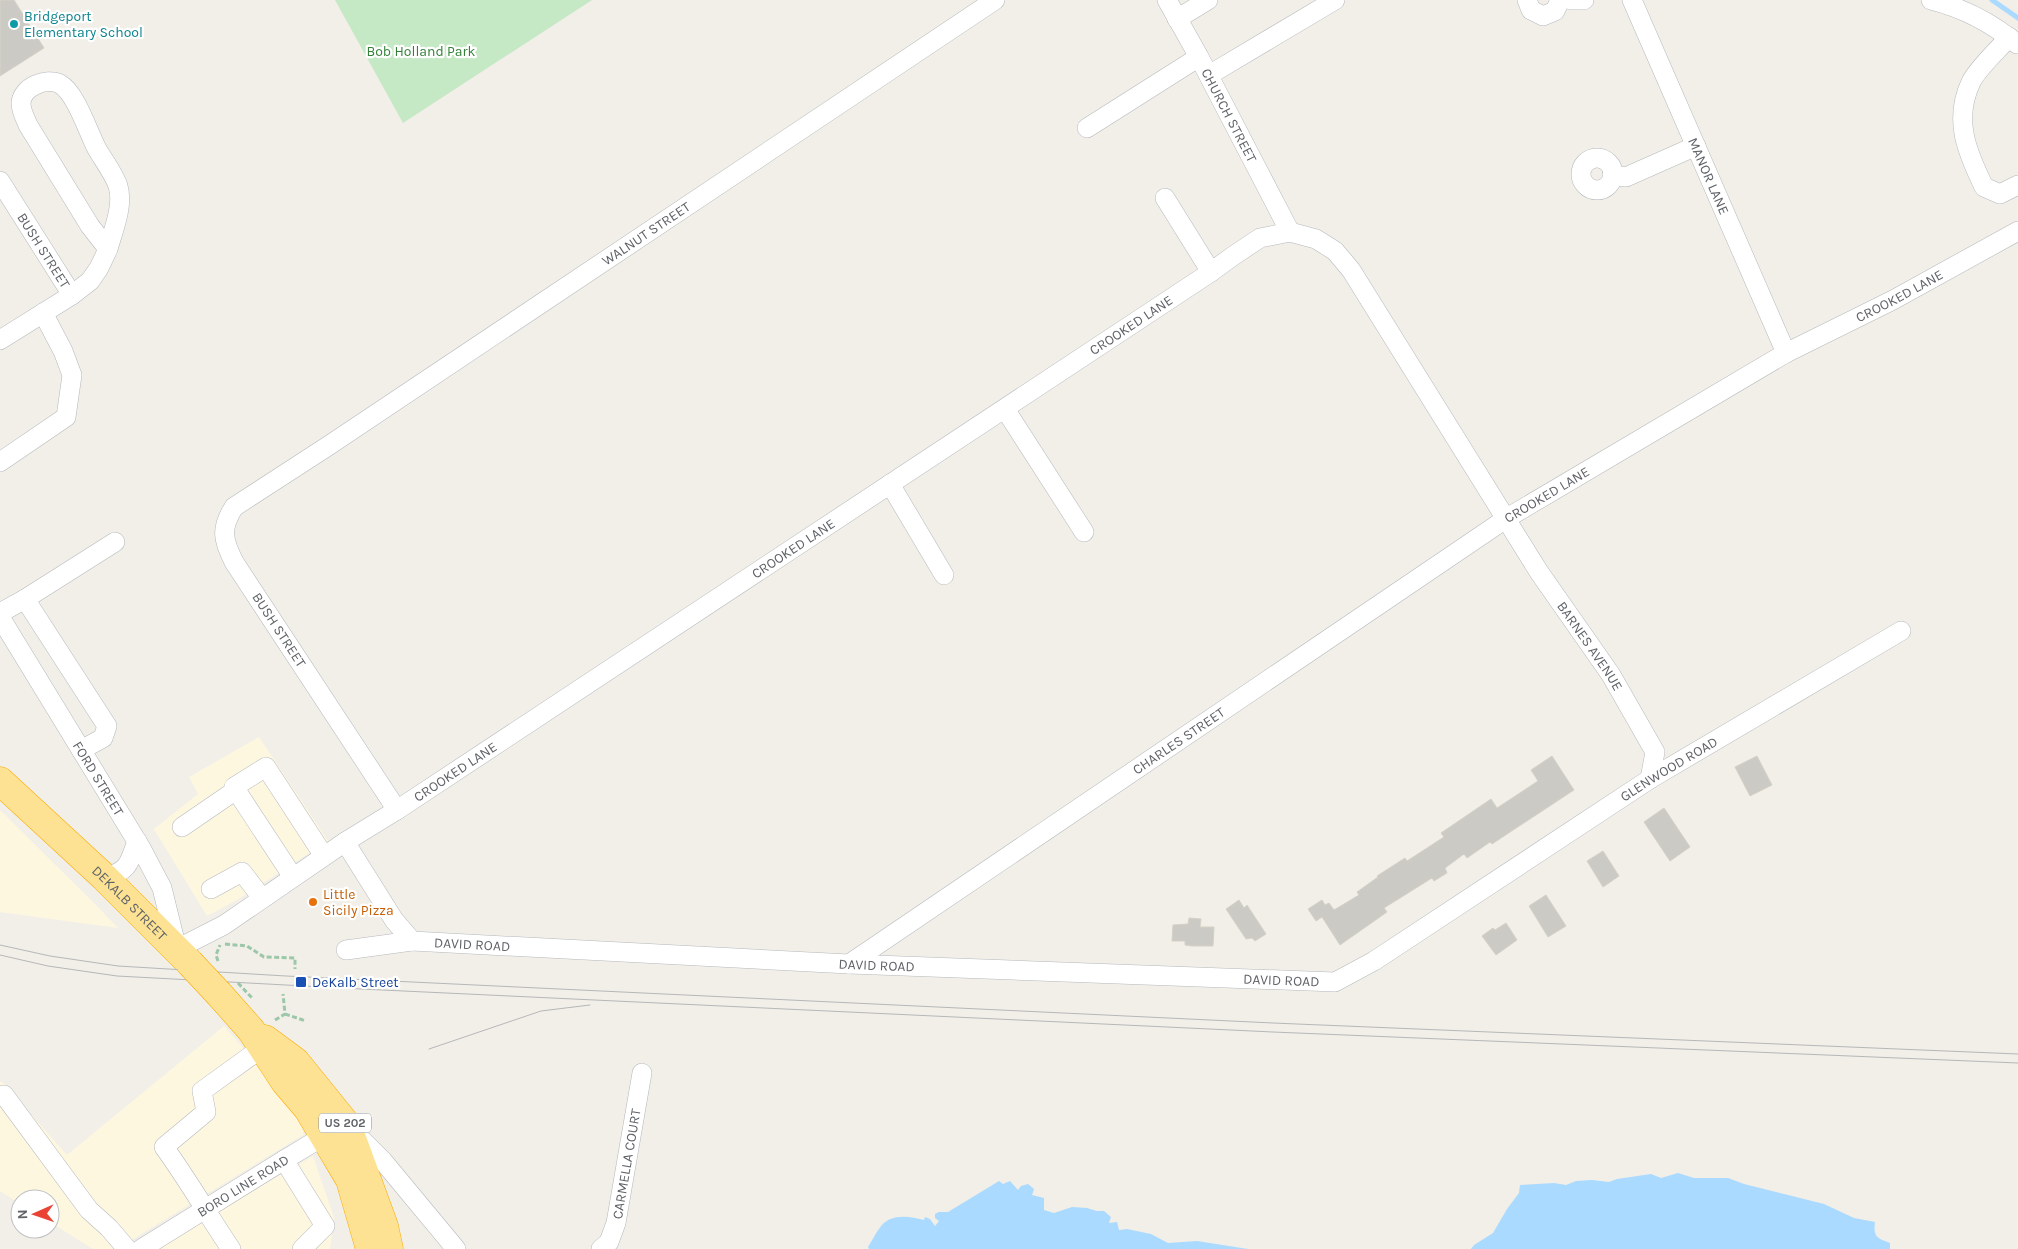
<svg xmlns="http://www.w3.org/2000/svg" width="2018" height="1249" font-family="Karla,sans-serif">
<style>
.commercial{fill:#fef7e0}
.green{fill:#c5e8c5}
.water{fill:#aadaff}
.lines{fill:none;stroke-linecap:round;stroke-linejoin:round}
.stream{stroke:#aadaff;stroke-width:5}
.building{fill:#cccac5;stroke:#d6d1c6}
.minor-casing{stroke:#b5b8bc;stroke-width:20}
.highway-casing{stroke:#f9ab00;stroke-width:29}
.path{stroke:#9cc7a9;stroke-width:3;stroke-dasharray:5 2.5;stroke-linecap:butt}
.minor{stroke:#fff;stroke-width:19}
.highway{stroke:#fde293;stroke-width:28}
.tram{stroke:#b6b7b8;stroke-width:1}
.highway-bridge-casing{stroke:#f9ab00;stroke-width:29;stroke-linecap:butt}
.path-bridge{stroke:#9cc7a9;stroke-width:3;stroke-dasharray:5 2.5;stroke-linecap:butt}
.highway-bridge{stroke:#fde293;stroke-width:28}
.culture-dot{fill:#0f9aa8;stroke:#fff;stroke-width:2}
.food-dot{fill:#e8710a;stroke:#fff;stroke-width:2}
.transit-dot{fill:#1a4fb4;stroke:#fff;stroke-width:2}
.labels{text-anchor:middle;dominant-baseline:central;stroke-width:4.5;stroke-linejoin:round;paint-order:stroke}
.shield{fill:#fff;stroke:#8f9295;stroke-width:1}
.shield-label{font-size:12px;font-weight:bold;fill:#5f6368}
.culture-label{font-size:14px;fill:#0d838f;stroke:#fff;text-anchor:start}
.park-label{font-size:14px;fill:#348238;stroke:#fff}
.street-label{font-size:14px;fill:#5f6368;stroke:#fff}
.food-label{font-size:14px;fill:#c56008;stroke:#fff;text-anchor:start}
.transit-label{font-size:14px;fill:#164399;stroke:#fff;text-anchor:start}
</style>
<rect width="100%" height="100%" fill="#f1efe8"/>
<g class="commercial">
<polygon points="259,737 328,841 237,900 207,916 154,829 198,794 189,777"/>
<polygon points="0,810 94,903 118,928 0,912"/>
<polygon points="224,1026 278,1088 305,1123 303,1135 117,1249 93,1249 50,1222 50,1199 20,1199 20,1204 0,1191 0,1082 2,1082 67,1155"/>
<polygon points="313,1156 334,1218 330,1249 158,1249 226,1207"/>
</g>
<polygon class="green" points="335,0 592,0 403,123"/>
<g class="water">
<path d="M1678,1173L1694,1178H1728L1744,1184L1824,1204L1854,1218L1875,1222C1873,1237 1877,1238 1890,1243V1249H1471L1474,1245L1493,1233L1507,1209L1519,1193L1520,1185L1554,1183L1566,1185L1576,1181L1592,1180L1609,1182L1617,1179L1651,1174L1661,1178Z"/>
<path d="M999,1181L1003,1184L1010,1181L1018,1190L1021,1186L1028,1184L1034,1189L1032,1195L1044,1198V1210L1054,1213L1072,1207L1087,1208L1097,1211H1104L1111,1217L1109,1223L1117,1222L1119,1230L1127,1229L1151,1234L1168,1243L1197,1241L1248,1249H869L868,1247C872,1241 875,1234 879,1229C889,1213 908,1216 924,1220L925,1217L930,1219L935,1226L939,1221L935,1218V1214L939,1212H948Z"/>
</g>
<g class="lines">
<polyline class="stream" points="1992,0 2018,18"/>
</g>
<g class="building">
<polygon points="0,0 14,0 44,48 0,76"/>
<polygon points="1552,756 1574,790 1492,844 1490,842 1467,858 1464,854 1445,868 1447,873 1434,881 1432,878 1384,908 1387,912 1340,945 1322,917 1316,921 1308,909 1322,900 1325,905 1329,903 1334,910 1359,895 1357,892 1378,877 1377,876 1405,858 1407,861 1444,837 1441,833 1491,799 1497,808 1538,781 1531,770"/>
<polygon points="1757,756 1772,785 1750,796 1735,767"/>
<polygon points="1664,808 1690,847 1670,861 1644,822"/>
<polygon points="1603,851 1619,876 1603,887 1587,861"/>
<polygon points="1546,895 1566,926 1548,937 1529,906"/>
<polygon points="1239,900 1244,908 1247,905 1266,934 1255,941 1252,938 1246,939 1226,909"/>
<polygon points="1189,918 1201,919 1200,927 1214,927 1213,946 1192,946 1185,945 1185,941 1172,941 1173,925 1188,924"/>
<polygon points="1506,923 1517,940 1496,955 1482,936 1493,928 1495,930"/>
</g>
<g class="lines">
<defs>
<g id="minor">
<path id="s1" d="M1167,0L1199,57L1290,232"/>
<polyline points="1527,0 1531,10 1543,16 1555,11 1560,0"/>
<polyline points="1571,0 1584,0"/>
<path id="s2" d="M1632,0L1786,353"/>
<path d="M1931,0C1963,8 1992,23 2017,44"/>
<polyline points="1177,19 1208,0"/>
<path d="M2009,37C1999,49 1977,69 1971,82C1953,120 1967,152 1984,187L2000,194L2018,185"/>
<polyline points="1209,75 1335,0"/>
<polyline points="1087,128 1199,57"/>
<circle cx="1597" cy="174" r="16"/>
<polyline points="1612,175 1626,177 1696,146"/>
<path id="s3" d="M0,181L72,295"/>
<polyline points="1165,198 1211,272"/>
<path d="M0,340L72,295L90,281L99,268L108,249L90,226L28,125C25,118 21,111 21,103C22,87 46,77 60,84C76,93 88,132 97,149C104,161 114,174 118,186C124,205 113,231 108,249"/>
<polyline points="1005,409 1084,532"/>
<polyline points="0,462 66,417 72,375 63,351 43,313"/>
<polyline points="890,484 944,575"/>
<polyline points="25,599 115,542"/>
<polyline points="0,613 25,599 107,726 103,738 81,750"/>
<path id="s4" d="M0,617L141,848L162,888L177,949L224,925L345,842L397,810L1211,272L1233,256L1260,238L1290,232L1316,239L1335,251L1351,270L1539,572L1611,675L1655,752L1650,779"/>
<path id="s5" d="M397,810L234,562C223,540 220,529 234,507L328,446L995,0"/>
<polyline points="182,827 236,790"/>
<path id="s6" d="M345,842L394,920L412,941L849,964L1335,982L1374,961L1650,779L1901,631"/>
<path d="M104,877C128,872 129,864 137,841"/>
<polyline points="293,877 234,787 266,767 324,856"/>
<polyline points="211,889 242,872 262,898"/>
<polyline points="346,950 412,941"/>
<path id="s7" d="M849,964L1507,518L1786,353L1893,300L2018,231"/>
<polyline points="4,1095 89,1210 109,1228 127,1249"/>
<polyline points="284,1160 325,1226 302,1249"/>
<path id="s8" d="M141,1249L284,1160L324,1136L347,1125L383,1161L456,1249"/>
<path d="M231,1249C208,1215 188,1180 164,1147L206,1112L202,1091L263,1047"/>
<path id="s9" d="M601,1249L609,1242L616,1223L642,1073"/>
</g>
<g id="highway">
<path id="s10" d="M0,781L104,877L190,963"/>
<polyline points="219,994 251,1030 285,1082 308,1109 324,1136 350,1180 370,1249"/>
<polyline points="265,1039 296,1062 347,1125 384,1226 389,1249"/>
</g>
</defs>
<use href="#minor" class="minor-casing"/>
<use href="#highway" class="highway-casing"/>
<g class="path">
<polyline points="225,944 247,946 264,957 295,958 295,969"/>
<polyline points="218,961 216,955 220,945"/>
<polyline points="285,1014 306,1021"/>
<polyline points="275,1020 285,1014 283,994"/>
</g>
<use href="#minor" class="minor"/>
<use href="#highway" class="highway"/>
<g class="tram">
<polyline points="0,945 50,956 118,966 286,976 1273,1023 2018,1054"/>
<polyline points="0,955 48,966 117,976 361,989 1273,1032 2018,1063"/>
<polyline points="429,1049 541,1011 590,1005"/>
</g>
<defs>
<polyline id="highway-bridge" points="190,963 219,994"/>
</defs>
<use href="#highway-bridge" class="highway-bridge-casing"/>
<polyline class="path-bridge" points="238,983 253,999"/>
<use href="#highway-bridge" class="highway-bridge"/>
</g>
<circle class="culture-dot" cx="14" cy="24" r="5"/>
<circle class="food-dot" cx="313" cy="902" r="5"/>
<rect class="transit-dot" x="295" y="976" width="12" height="12" rx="2.5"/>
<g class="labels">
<rect class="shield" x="319" y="1113.5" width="52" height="19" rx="4"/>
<g class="shield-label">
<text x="345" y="1123">US 202</text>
</g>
<g class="culture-label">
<text x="24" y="16">Bridgeport<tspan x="24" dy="16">Elementary School</tspan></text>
</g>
<g class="park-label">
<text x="421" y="51">Bob Holland Park</text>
</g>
<g class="street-label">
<text stroke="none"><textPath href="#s1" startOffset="131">CHURCH STREET</textPath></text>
<text stroke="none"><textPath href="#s2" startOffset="192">MANOR LANE</textPath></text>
<text stroke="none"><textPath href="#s5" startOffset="850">WALNUT STREET</textPath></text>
<text stroke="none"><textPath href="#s3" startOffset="82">BUSH STREET</textPath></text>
<text stroke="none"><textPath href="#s7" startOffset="1246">CROOKED LANE</textPath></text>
<text stroke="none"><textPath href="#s4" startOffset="1519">CROOKED LANE</textPath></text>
<text stroke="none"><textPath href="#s7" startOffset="841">CROOKED LANE</textPath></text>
<text stroke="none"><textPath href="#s4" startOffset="1114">CROOKED LANE</textPath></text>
<text transform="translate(279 630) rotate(57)">BUSH STREET</text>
<text stroke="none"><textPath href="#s4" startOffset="2225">BARNES AVENUE</textPath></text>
<text stroke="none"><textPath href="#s7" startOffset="398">CHARLES STREET</textPath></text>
<text stroke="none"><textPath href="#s6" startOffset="1440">GLENWOOD ROAD</textPath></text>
<text stroke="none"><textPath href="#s4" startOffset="709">CROOKED LANE</textPath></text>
<text stroke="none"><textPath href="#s4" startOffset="189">FORD STREET</textPath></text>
<text stroke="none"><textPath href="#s10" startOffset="178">DEKALB STREET</textPath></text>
<text stroke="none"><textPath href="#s6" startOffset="180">DAVID ROAD</textPath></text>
<text stroke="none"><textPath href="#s6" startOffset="585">DAVID ROAD</textPath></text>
<text stroke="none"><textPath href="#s6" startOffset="990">DAVID ROAD</textPath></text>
<text stroke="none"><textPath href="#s9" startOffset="91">CARMELLA COURT</textPath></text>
<text stroke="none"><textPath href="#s8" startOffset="120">BORO LINE ROAD</textPath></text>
</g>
<g class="food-label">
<text x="323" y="894">Little<tspan x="323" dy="16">Sicily Pizza</tspan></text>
</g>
<g class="transit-label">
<text x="312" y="982">DeKalb Street</text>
</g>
</g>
<g transform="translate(35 1214) rotate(268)"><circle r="24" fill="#ffffff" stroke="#bfc1c3"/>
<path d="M0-4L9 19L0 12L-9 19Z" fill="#ea4335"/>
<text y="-8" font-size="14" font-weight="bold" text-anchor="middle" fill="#5f6368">N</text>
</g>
</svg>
